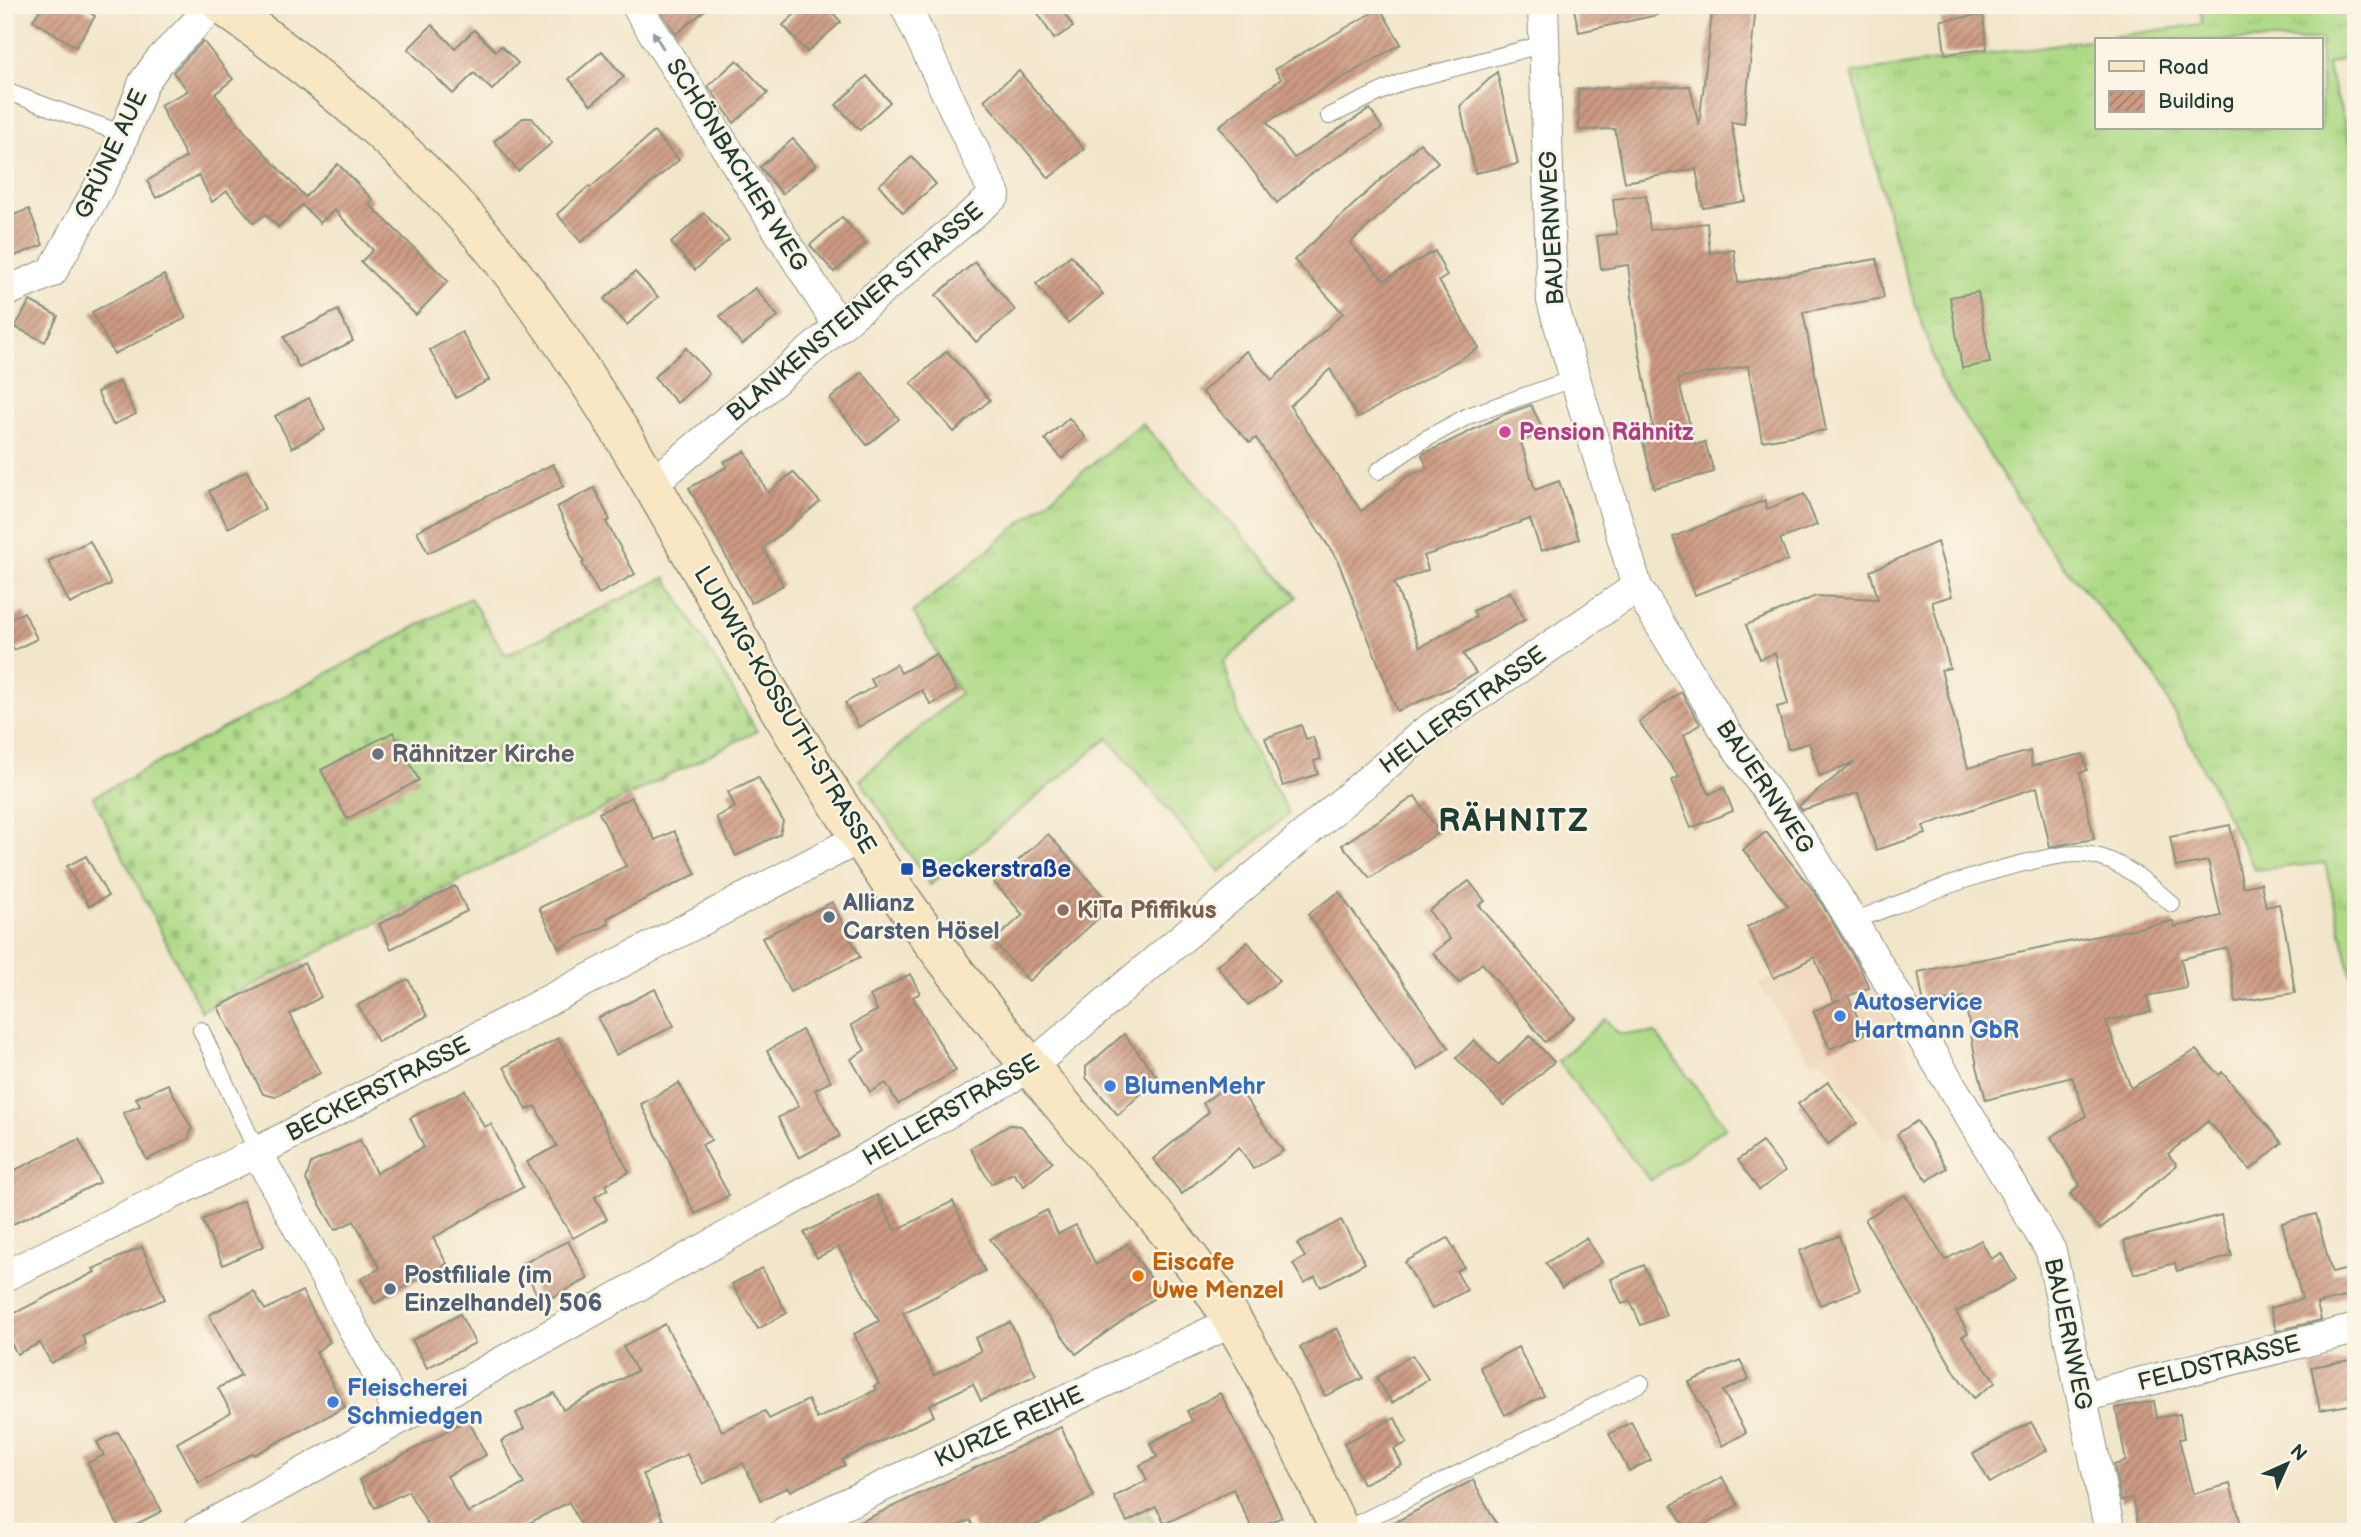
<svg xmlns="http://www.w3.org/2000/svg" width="2361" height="1537" font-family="'Balsamiq Sans',sans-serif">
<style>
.built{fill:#f0d6bc}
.grass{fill:url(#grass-tufts);stroke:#668c5e;stroke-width:2;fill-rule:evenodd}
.cemetery{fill:url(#cemetery-stones);stroke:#668c5e;stroke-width:2}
.pitch{fill:#aeda87;stroke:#668c5e;stroke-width:2}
.building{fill:url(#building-hatch)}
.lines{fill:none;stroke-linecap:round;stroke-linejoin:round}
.lane-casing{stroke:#88927f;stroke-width:18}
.street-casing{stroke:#88927f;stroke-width:32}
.secondary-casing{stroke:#88927f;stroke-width:41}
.lane{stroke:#fff;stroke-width:16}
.street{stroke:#fff;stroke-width:30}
.secondary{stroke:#f9e7c3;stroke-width:38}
.oneway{fill:#8f9e9a}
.hotel-dot{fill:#d1479c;stroke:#fcf5e5;stroke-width:2.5}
.worship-dot{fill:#6b7280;stroke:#fcf5e5;stroke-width:2.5}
.transit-dot{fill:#1a4fb4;stroke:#fcf5e5;stroke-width:2.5}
.education-dot{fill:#8d6e63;stroke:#fcf5e5;stroke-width:2.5}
.service-dot{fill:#5c6f8a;stroke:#fcf5e5;stroke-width:2.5}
.shop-dot{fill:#3f7fe0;stroke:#fcf5e5;stroke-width:2.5}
.food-dot{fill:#e8710a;stroke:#fcf5e5;stroke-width:2.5}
.labels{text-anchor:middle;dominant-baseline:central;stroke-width:5;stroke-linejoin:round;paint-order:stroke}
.street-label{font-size:24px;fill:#1f3d34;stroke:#fcf5e5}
.hotel-label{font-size:24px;font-weight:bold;fill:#b23c85;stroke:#fcf5e5;text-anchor:start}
.worship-label{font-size:24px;font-weight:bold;fill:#5b616d;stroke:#fcf5e5;text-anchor:start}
.transit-label{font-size:24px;font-weight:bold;fill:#164399;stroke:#fcf5e5;text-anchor:start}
.service-label{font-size:24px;font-weight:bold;fill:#4e5e75;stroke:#fcf5e5;text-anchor:start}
.education-label{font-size:24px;font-weight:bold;fill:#785e54;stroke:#fcf5e5;text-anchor:start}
.shop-label{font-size:24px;font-weight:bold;fill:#366cbe;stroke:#fcf5e5;text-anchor:start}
.food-label{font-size:24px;font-weight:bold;fill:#c56008;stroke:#fcf5e5;text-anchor:start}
.district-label{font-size:32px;font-weight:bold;letter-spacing:2px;fill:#1f3d34;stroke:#fcf5e5}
</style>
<defs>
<pattern id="grass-tufts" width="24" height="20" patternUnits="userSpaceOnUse" patternTransform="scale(1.75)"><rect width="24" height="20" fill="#aeda87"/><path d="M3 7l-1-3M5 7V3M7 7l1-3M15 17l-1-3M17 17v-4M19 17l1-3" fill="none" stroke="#95bc75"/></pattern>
<pattern id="cemetery-stones" width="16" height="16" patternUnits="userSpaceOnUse" patternTransform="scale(1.75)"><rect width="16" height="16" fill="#aeda87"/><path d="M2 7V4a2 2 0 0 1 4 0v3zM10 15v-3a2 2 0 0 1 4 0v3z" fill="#95bc75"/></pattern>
<pattern id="building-hatch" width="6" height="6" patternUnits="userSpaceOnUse" patternTransform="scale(1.75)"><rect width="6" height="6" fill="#cd9a82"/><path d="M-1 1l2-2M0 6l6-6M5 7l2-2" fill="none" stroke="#a67f6b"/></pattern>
</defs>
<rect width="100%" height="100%" fill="#fcf5e5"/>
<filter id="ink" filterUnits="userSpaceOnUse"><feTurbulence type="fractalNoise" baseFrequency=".0143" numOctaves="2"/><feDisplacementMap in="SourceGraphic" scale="14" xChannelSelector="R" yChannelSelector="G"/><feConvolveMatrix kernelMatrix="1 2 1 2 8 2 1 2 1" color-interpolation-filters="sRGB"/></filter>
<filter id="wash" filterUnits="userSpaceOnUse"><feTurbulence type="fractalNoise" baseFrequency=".00686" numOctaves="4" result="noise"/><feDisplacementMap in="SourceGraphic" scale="28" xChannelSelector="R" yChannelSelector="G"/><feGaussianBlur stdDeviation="1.57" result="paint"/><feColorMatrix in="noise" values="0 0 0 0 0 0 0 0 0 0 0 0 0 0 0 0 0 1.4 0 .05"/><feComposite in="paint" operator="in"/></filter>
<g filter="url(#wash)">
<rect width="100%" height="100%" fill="#f2e6ca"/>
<polygon class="built" points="1814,958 1834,1002 1876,985 1904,1047 1935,1107 1886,1141 1823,1061 1811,1061 1758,983 1774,978"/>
<g class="grass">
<path d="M2200,5H2356V54L2327,64L2356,162V997L2325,863L2255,870L2153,672L2049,548L1940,378L1898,251L1852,73L2202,24ZM2097,40H2321V128H2097Z"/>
<polygon points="1142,423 1297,597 1224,662 1243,729 1289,814 1220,872 1108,738 930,885 860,780 960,693 913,612"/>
</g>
<polygon class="cemetery" points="666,577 757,731 201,1011 93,797 470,598 506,655"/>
<g class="pitch">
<polygon points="1605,1019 1619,1034 1655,1033 1726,1127 1650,1181 1558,1061"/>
<polygon points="1149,1514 1158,1532 1111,1532"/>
</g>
<g id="blocks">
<g class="building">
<polygon points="43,5 78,5 95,16 76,47 33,20"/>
<polygon points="657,5 711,5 676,34"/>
<polygon points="805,5 826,5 841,22 807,52 783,25"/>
<polygon points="1033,5 1059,5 1073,27 1054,39"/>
<polygon points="1573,5 1656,5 1657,15 1579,32"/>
<polygon points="1713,5 1756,5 1744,124 1731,122 1746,201 1703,208 1696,169 1625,182 1615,129 1579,130 1578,89 1690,86 1699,126"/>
<polygon points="1380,8 1401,44 1267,122 1294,158 1370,109 1382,128 1308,176 1277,203 1219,126 1281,79 1275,69"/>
<polygon points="1983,15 1987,49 1945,54 1941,20"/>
<polygon points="432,25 455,48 474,30 496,51 501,46 518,63 492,90 474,73 453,94 408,49"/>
<polygon points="203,41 233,79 215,94 246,133 305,197 338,164 373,200 369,204 448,281 416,315 361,262 373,250 334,210 320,223 302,205 278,227 266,214 254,223 227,191 212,202 199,175 156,198 147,181 186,157 160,105 188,91 173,72"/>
<polygon points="602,51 624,77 591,105 569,79"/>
<polygon points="737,60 768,93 734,123 708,86"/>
<polygon points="1019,71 1084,149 1049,178 984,100"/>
<polygon points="1497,72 1518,164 1475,173 1460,106"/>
<polygon points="867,76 890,102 860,130 836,105"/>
<polygon points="523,118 532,118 552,143 518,171 494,141"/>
<polygon points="654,132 679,160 581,242 557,214 589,186 590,188"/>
<polygon points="793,139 816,165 782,194 760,167"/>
<polygon points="1420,143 1438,162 1350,243 1384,280 1435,251 1447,276 1439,281 1479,348 1358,418 1330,369 1290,406 1361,511 1407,477 1427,468 1422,455 1503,415 1531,405 1544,431 1521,442 1535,490 1559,481 1579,539 1541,551 1530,519 1424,556 1428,570 1394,583 1420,647 1476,617 1473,611 1510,591 1525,620 1463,654 1476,673 1446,690 1397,711 1337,559 1256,438 1250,443 1202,392 1246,351 1272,380 1343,313 1294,260"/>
<polygon points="912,157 936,184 903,213 879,185"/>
<polygon points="1646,195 1650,230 1707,223 1710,253 1734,250 1738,283 1877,259 1884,298 1803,312 1826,430 1762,441 1748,366 1678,379 1695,445 1705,442 1714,472 1654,488 1640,429 1653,426 1639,350 1628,265 1601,269 1597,236 1617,234 1613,199"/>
<polygon points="29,209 43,245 5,260 5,218"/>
<polygon points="704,213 729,240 695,270 671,243"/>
<polygon points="842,217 866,244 834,272 810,245"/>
<polygon points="1071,255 1103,294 1068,323 1036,284"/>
<polygon points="975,262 1015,310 976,342 936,295"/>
<polygon points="635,272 658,297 627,325 604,299"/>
<polygon points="164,275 186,318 114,354 92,312"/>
<polygon points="755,288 778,316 742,345 720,316"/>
<polygon points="1978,292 1990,363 1962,368 1950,297"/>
<polygon points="30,301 58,316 45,342 15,327"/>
<polygon points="338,310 353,341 299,368 284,337"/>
<polygon points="462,332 489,380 456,398 430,350"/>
<polygon points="686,348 709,374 677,403 654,377"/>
<polygon points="947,351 990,400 954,432 911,383"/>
<polygon points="862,372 899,419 867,445 830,399"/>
<polygon points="119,381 136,414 113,425 97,392"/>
<polygon points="309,398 325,430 292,448 275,416"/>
<polygon points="1069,418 1086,438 1062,459 1045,439"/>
<polygon points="745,451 768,493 793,472 820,502 763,548 783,585 751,603 689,488 727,467 724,462"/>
<polygon points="553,464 564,486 428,553 417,531"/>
<polygon points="247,471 265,509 228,528 209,491"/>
<polygon points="594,488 610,520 606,522 635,574 599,594 582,563 584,562 557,507"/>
<polygon points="1804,494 1817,525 1780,539 1788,560 1695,595 1673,537 1765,500 1767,509"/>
<polygon points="90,541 111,584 70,604 48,561"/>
<polygon points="1937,542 1952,596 1932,602 1950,668 1941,670 1968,768 2030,751 2032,766 2083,754 2087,770 2080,773 2094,839 2050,847 2037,787 1923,826 1926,834 1876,850 1858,793 1802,810 1799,806 1854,762 1820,776 1809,743 1788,749 1777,707 1788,704 1775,653 1760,659 1746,625 1816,596 1878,599 1870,571"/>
<polygon points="24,612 37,639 14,650 5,630 5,621"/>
<polygon points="936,654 957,690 931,705 922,690 859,727 845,703 875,686 870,679 896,664 901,673"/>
<polygon points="1681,692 1700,724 1684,735 1709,794 1724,788 1733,811 1691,828 1672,780 1679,777 1639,722"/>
<polygon points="1301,725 1306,739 1313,737 1321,759 1314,761 1318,774 1283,786 1265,738"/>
<polygon points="393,732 419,780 347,819 321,770"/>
<polygon points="758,777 783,821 780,834 736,856 716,817 735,807 728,792"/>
<polygon points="1415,796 1439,832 1370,878 1342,845"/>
<polygon points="631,797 655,840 674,831 696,874 607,918 609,924 559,948 539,908 626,866 599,813"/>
<polygon points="2230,825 2243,887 2261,883 2266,907 2279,904 2286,935 2295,993 2236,1002 2227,948 2181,959 2187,988 2147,996 2151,1012 2106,1021 2131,1088 2196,1050 2219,1075 2222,1072 2282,1143 2250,1170 2208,1121 2168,1154 2177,1165 2100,1229 2070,1194 2080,1185 2051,1137 2086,1116 2072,1077 1986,1100 1977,1066 1964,997 1924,1005 1918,972 2173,921 2175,927 2221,916 2208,861 2176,867 2170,837"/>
<polygon points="1766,832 1814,891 1860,968 1869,988 1848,996 1865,1034 1830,1049 1813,1011 1840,1000 1834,1002 1814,957 1774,978 1747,927 1788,906 1743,850"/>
<polygon points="1048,834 1112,906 1029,981 993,941 1023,915 994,882"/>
<polygon points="86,856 108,896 89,906 67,866"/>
<polygon points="1469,881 1485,901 1479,905 1575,1018 1545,1042 1482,963 1459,983 1433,953 1450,939 1429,911"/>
<polygon points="455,886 467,911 391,949 379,924"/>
<polygon points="1339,892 1449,1048 1418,1070 1308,914"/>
<polygon points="832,902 860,957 790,992 762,938"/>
<polygon points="1248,942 1279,981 1248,1005 1217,966"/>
<polygon points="304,963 321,997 290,1014 320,1073 275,1097 263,1094 218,1007"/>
<polygon points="910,974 920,993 913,997 956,1071 898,1104 886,1083 870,1092 851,1059 865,1050 851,1025 877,1010 870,996"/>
<polygon points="408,979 427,1016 378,1042 358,1005"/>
<polygon points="655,989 674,1026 616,1055 598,1018"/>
<polygon points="802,1030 831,1081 815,1090 840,1136 799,1158 778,1118 799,1106 767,1051"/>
<polygon points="1124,1034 1158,1078 1118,1115 1086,1078 1086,1067"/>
<polygon points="1530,1036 1554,1062 1504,1106 1456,1058 1474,1040 1498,1065"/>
<polygon points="558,1038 629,1172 606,1185 608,1189 595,1197 607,1219 573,1238 527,1162 557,1146 535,1106 527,1110 504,1067"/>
<polygon points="1233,1081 1283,1151 1253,1169 1239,1147 1182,1194 1153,1159 1209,1112 1203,1103"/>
<polygon points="1828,1082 1857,1123 1828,1144 1798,1104"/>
<polygon points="679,1083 711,1140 702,1145 729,1195 695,1214 641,1104"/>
<polygon points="168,1084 192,1129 188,1139 147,1160 123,1113 140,1106 136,1098"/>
<polygon points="465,1090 484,1127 491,1124 523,1187 433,1238 447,1264 375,1303 361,1279 380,1268 354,1221 335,1230 306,1180 311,1163 360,1140 376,1173 424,1147 410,1118"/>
<polygon points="1917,1121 1947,1168 1927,1181 1897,1134"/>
<polygon points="1010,1125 1021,1126 1053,1162 1024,1186 1013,1173 991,1184 970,1148"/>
<polygon points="79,1139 100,1182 5,1228 5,1175"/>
<polygon points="1762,1142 1785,1171 1759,1190 1738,1160"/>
<polygon points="877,1195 895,1231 953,1201 985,1271 903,1313 934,1375 981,1351 975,1338 1010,1322 1036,1375 981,1401 973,1384 929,1405 934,1416 842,1460 845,1465 790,1491 788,1487 761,1500 743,1463 703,1484 687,1454 643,1474 663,1520 637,1532 584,1532 569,1502 512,1532 432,1532 408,1491 375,1508 359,1480 468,1419 486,1455 447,1476 468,1513 524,1484 501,1441 524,1429 516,1413 554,1393 563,1410 637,1371 623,1347 665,1324 722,1431 765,1411 769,1419 808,1400 817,1419 876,1390 874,1386 879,1384 854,1334 879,1321 838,1247 817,1258 804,1233"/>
<polygon points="1905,1195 1945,1260 1981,1240 1991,1259 2001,1253 2016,1279 1956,1312 1968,1333 1962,1336 1996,1382 1974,1398 1956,1374 1865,1219"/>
<polygon points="243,1201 264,1246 223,1265 202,1220"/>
<polygon points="1047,1210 1058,1234 1076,1225 1096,1265 1127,1244 1161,1293 1076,1354 990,1239"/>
<polygon points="2316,1214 2332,1273 2356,1267 2356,1294 2317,1304 2321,1320 2276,1331 2270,1308 2302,1299 2282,1223"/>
<polygon points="2221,1215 2232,1256 2177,1271 2175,1263 2134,1274 2124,1241"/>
<polygon points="1341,1220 1365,1263 1321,1287 1315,1277 1304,1283 1293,1264 1305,1257 1297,1244"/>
<polygon points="1839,1236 1860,1290 1820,1305 1799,1251"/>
<polygon points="1448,1238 1464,1267 1456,1271 1467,1290 1432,1309 1405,1262"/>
<polygon points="1586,1238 1602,1262 1562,1288 1546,1263"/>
<polygon points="568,1241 588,1279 541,1303 522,1264"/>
<polygon points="142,1247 165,1299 82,1335 86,1345 51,1363 40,1343 17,1354 5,1332 5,1318 95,1272 93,1269"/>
<polygon points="1644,1265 1666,1315 1641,1325 1630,1301 1622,1304 1611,1279"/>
<polygon points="762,1268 787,1313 758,1329 732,1284"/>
<polygon points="254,1291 265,1310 302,1291 330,1342 316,1352 345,1407 254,1455 253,1453 199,1483 177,1443 231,1412 218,1388 241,1376 209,1315"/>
<polygon points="460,1314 475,1343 427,1368 412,1340"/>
<polygon points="1337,1328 1363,1378 1325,1396 1300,1347"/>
<polygon points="1518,1347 1544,1396 1505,1415 1480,1367"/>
<polygon points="1412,1355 1428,1379 1392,1403 1376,1378"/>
<polygon points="2356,1359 2356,1404 2320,1410 2311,1367"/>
<polygon points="1740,1360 1749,1379 1723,1391 1746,1433 1722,1446 1689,1382"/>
<polygon points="1220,1393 1257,1462 1282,1517 1253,1530 1233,1489 1165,1524 1156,1507 1127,1522 1114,1497 1147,1480 1140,1465 1157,1457 1150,1443 1192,1421 1187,1411"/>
<polygon points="2154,1401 2157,1418 2180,1414 2184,1438 2179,1439 2193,1494 2230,1484 2243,1532 2140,1532 2132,1498 2121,1501 2114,1465 2126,1461 2116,1408"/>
<polygon points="1395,1418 1407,1443 1394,1449 1402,1465 1363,1484 1344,1443"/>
<polygon points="1631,1422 1651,1460 1629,1471 1609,1434"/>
<polygon points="2031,1422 2047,1450 1990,1483 1973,1454"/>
<polygon points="1061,1427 1094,1497 1034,1526 1037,1532 976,1532 970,1520 946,1532 839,1532"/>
<polygon points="118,1432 162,1511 121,1532 88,1463 104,1455 97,1442"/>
<polygon points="1722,1477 1738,1505 1692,1532 1687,1532 1672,1505"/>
<polygon points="1473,1480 1501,1532 1377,1532"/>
</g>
</g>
</g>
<g filter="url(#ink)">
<use href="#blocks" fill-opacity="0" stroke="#88927f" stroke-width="2"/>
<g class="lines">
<defs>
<g id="lane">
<polyline points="5,91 123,134"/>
<polyline points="1329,116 1402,82 1544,44"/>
<polyline points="1378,471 1422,441 1468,416 1575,378"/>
<path d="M1853,921C1915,898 1976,872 2042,859C2057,856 2074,852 2090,855C2121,860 2149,884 2172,904"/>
<polyline points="201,1030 257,1152"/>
<polyline points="1341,1532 1641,1383"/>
</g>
<g id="street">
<polyline points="636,5 838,325"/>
<polyline points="1543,5 1552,301 1637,587 1726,732 1812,855 2051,1251 2110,1532"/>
<polyline points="5,292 52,272 116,156 144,82 160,60 214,5"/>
<polyline points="651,485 995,195 905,5"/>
<polyline points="257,1152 402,1418"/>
<polyline points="5,1276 257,1152 860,838"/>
<polyline points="2082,1397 2356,1329"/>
<polyline points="197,1532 1030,1067 1425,732 1637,587"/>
<polyline points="786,1532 1232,1322"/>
</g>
<path id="secondary" d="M222,5C324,78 420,158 498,255C606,390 686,546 771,695C808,758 848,820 889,881C947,965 1012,1045 1077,1123C1118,1172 1161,1220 1199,1271C1258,1350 1297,1444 1341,1532"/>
</defs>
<use href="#lane" class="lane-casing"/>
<use href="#street" class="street-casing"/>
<use href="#secondary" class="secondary-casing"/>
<use href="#lane" class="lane"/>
<use href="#street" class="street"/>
<use href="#secondary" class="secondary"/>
</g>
<defs><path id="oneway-solid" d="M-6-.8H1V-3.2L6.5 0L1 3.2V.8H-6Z" transform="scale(1.75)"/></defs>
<use class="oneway" href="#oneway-solid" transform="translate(658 40) rotate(-122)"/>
</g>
<circle class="hotel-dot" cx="1505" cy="432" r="7"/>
<circle class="worship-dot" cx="378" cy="754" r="7"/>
<rect class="transit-dot" x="900" y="862" width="14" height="14" rx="3.5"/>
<circle class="education-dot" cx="1063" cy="910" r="7"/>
<g class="service-dot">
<circle cx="829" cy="917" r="7"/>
<circle cx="390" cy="1289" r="7"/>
</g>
<g class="shop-dot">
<circle cx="1840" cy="1016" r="7"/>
<circle cx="1110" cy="1086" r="7"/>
<circle cx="333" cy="1402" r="7"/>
</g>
<circle class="food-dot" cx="1138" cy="1276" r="7"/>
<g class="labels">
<g class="street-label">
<text transform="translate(111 154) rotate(-65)">GRÜNE AUE</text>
<text transform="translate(737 165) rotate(58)">SCHÖNBACHER WEG</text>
<text transform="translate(1552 228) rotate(-93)">BAUERNWEG</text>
<text transform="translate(855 312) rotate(-40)">BLANKENSTEINER STRASSE</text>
<text transform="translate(785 710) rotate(59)">LUDWIG-KOSSUTH-STRASSE</text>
<text transform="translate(1463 710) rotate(-36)">HELLERSTRASSE</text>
<text transform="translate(1765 787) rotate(56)">BAUERNWEG</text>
<text transform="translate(378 1089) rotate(-27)">BECKERSTRASSE</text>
<text transform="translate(951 1110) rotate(-30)">HELLERSTRASSE</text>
<text transform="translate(2068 1334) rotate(78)">BAUERNWEG</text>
<text transform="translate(2219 1363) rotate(-14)">FELDSTRASSE</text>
<text transform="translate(1009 1427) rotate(-25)">KURZE REIHE</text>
</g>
<g class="hotel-label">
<text x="1519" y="432">Pension Rähnitz</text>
</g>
<g class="worship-label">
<text x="392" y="754">Rähnitzer Kirche</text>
</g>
<g class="transit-label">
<text x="921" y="869">Beckerstraße</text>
</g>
<g class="service-label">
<text x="843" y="903">Allianz<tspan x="843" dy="28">Carsten Hösel</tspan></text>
<text x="404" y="1275">Postfiliale (im<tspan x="404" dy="28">Einzelhandel) 506</tspan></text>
</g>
<g class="education-label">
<text x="1077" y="910">KiTa Pfiffikus</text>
</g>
<g class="shop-label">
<text x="1854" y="1002">Autoservice<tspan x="1854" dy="28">Hartmann GbR</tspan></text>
<text x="1124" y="1086">BlumenMehr</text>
<text x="347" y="1388">Fleischerei<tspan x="347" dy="28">Schmiedgen</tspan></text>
</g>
<g class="food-label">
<text x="1152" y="1262">Eiscafe<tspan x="1152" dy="28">Uwe Menzel</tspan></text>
</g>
<g class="district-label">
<text x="1514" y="821">RÄHNITZ</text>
</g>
</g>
<rect width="2361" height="1537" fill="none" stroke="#fcf5e5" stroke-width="28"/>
<rect x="2095" y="38" width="228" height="91" fill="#fcf5e5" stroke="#a4ab9e" stroke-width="2"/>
<rect x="2109" y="61" width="35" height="10" fill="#f9e7c3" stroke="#a4ab9e" stroke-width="2"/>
<text x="2158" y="74" font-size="21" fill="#1f3d34">Road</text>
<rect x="2109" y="91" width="35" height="21" fill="url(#building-hatch)" stroke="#a4ab9e" stroke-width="2"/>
<text x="2158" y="108" font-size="21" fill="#1f3d34">Building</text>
<g transform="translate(2287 1464) rotate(45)" stroke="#fcf5e5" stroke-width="5" paint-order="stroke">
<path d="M0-5L12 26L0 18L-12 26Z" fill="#1f3d34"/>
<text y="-10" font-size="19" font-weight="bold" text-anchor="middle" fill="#1f3d34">N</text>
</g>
</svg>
